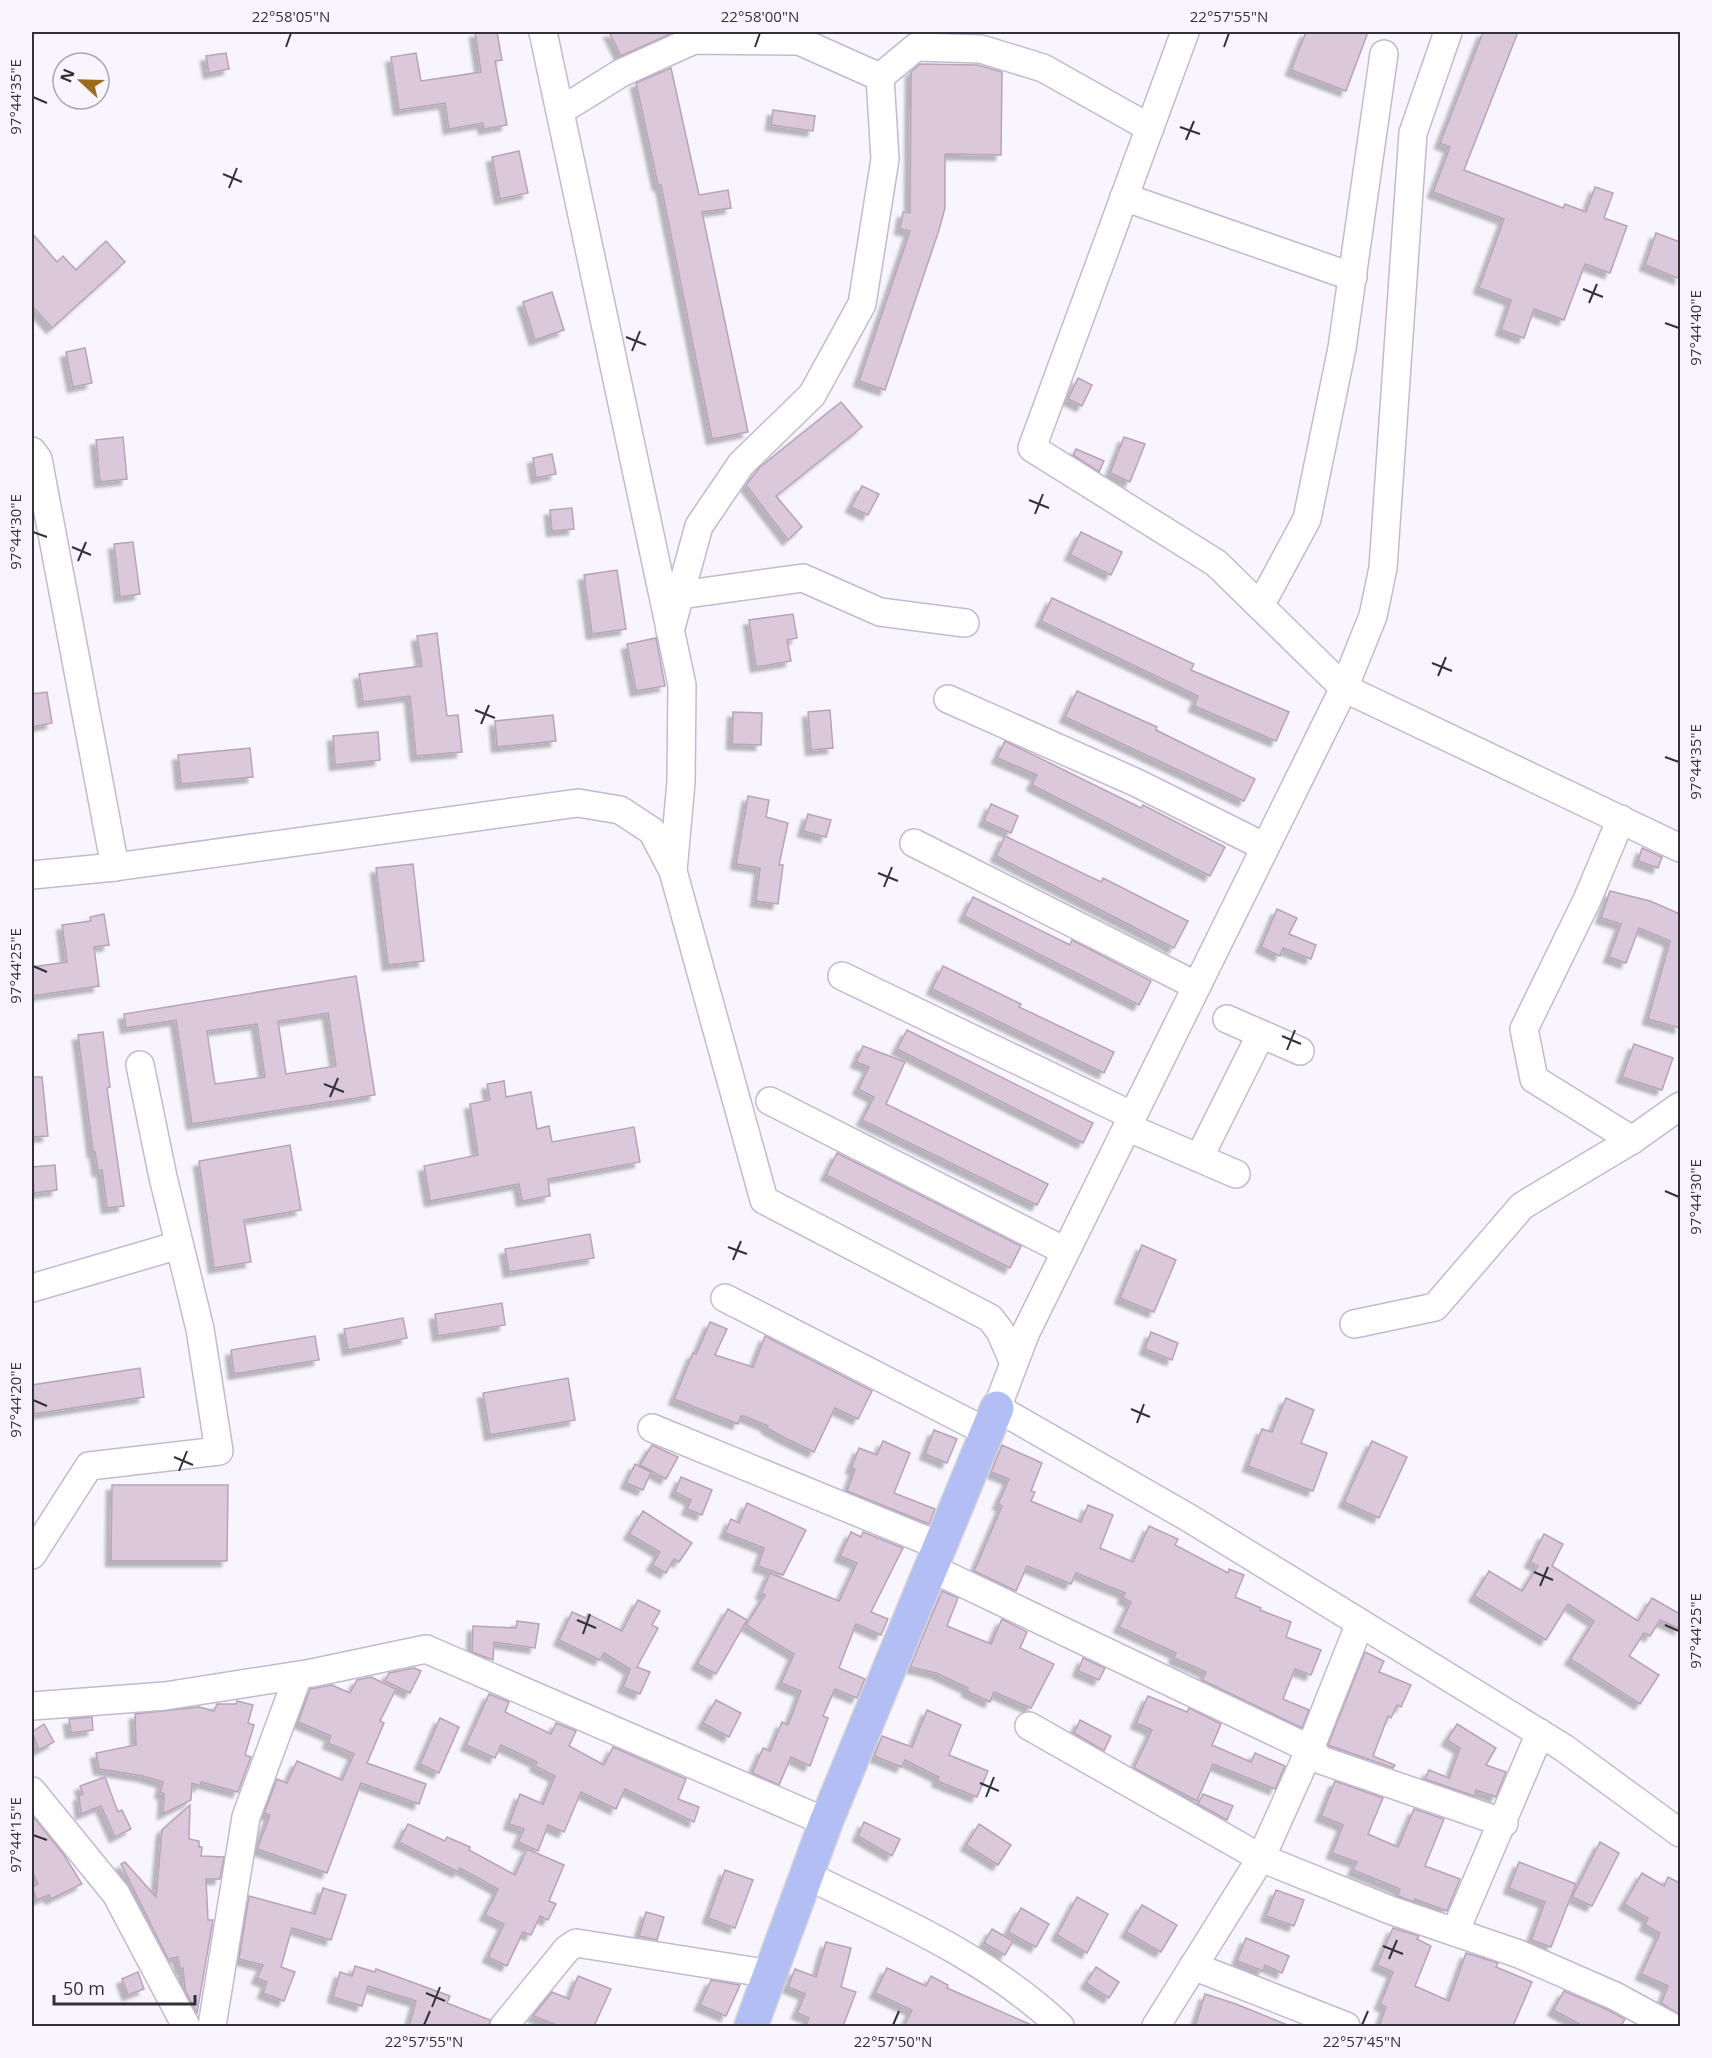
<svg xmlns="http://www.w3.org/2000/svg" width="1712" height="2058" font-family="'Open Sans',sans-serif">
<style>
.building{fill:#dbc8da;stroke:#b7a4b6;stroke-width:1.5;fill-rule:evenodd;filter:url(#shadow)}
.lines{fill:none;stroke-linecap:round;stroke-linejoin:round}
.minor-casing{stroke:#c2bad1;stroke-width:30}
.major-casing{stroke:#d6d6d7;stroke-width:36}
.minor{stroke:#fff;stroke-width:27}
.major{stroke:#b3bef5;stroke-width:33}
.ticks{fill:none;stroke:#333139;stroke-width:2}
.neatline{fill:none;stroke:#333139;stroke-width:2}
.ticks-label{font-size:15px;text-anchor:middle;fill:#333139}
</style>
<defs>
<filter id="shadow"><feDropShadow dx="-5.5" dy="5.5" stdDeviation="1.5" flood-color="#0004"/></filter>
</defs>
<rect width="100%" height="100%" fill="#f8f5fe"/>
<g class="building">
<polygon points="475,32 497,32 502,60 495,61 507,125 484,129 483,123 449,129 445,103 399,110 391,57 416,53 421,81 481,72"/>
<polygon points="609,32 675,32 621,56"/>
<polygon points="1306,32 1368,32 1346,91 1291,70"/>
<polygon points="1483,32 1518,32 1464,170 1563,208 1565,204 1586,212 1595,187 1613,193 1604,218 1627,226 1610,273 1585,264 1564,320 1534,309 1524,338 1501,330 1511,300 1479,288 1504,219 1433,192 1450,147 1440,143"/>
<polygon points="226,53 229,69 209,73 206,56"/>
<polygon points="920,64 978,65 1002,72 1001,155 945,154 945,208 939,230 885,390 859,381 910,231 900,229 903,212 910,213 911,72"/>
<polygon points="671,68 699,195 728,190 731,208 702,212 748,432 712,439 661,185 658,185 636,83"/>
<polygon points="773,110 815,116 813,131 771,125"/>
<polygon points="519,151 528,193 500,199 492,157"/>
<polygon points="32,233 57,262 63,256 76,270 106,241 125,262 52,328 32,306"/>
<polygon points="1656,233 1680,242 1680,279 1645,265"/>
<polygon points="552,292 564,330 535,340 523,302"/>
<polygon points="85,348 92,383 73,387 66,352"/>
<polygon points="1078,378 1092,385 1082,406 1068,399"/>
<polygon points="841,402 862,427 776,496 802,527 788,540 746,485 760,467"/>
<polygon points="123,437 127,479 100,482 96,440"/>
<polygon points="1124,437 1145,444 1130,482 1110,473"/>
<polygon points="1076,449 1104,461 1099,472 1073,455"/>
<polygon points="552,454 556,474 536,478 533,458"/>
<polygon points="862,486 879,494 868,515 851,507"/>
<polygon points="572,508 574,529 552,531 550,510"/>
<polygon points="1081,532 1122,552 1111,575 1070,555"/>
<polygon points="133,542 140,594 120,597 114,544"/>
<polygon points="617,570 626,629 592,634 584,575"/>
<polygon points="1052,598 1194,664 1191,670 1289,712 1276,741 1194,706 1198,696 1041,621"/>
<polygon points="793,614 797,638 787,640 791,661 756,667 749,620"/>
<polygon points="437,633 447,716 458,715 462,752 416,756 410,696 363,702 359,674 422,666 417,636"/>
<polygon points="656,638 665,686 636,691 627,644"/>
<polygon points="1077,691 1157,727 1156,730 1255,779 1244,801 1065,717"/>
<polygon points="47,692 52,723 32,727 32,694"/>
<polygon points="830,710 833,748 811,750 808,712"/>
<polygon points="733,712 762,713 761,745 732,744"/>
<polygon points="553,715 556,741 497,747 495,721"/>
<polygon points="378,732 380,760 335,765 333,736"/>
<polygon points="1005,741 1141,808 1143,805 1225,847 1210,876 1032,785 1037,775 997,758"/>
<polygon points="250,748 253,777 181,784 178,755"/>
<polygon points="748,796 769,800 766,817 788,823 779,865 783,865 778,904 756,901 760,868 736,864"/>
<polygon points="991,804 1018,816 1011,833 984,821"/>
<polygon points="808,814 831,820 826,837 803,831"/>
<polygon points="1005,836 1101,882 1103,878 1188,921 1174,948 996,856"/>
<polygon points="1642,848 1662,857 1658,868 1638,861"/>
<polygon points="413,864 424,961 388,965 376,868"/>
<polygon points="1610,891 1650,901 1680,914 1680,1028 1648,1019 1670,941 1639,928 1626,963 1609,957 1621,924 1601,918"/>
<polygon points="973,897 1070,945 1072,940 1151,981 1139,1005 964,916"/>
<polygon points="1277,909 1297,918 1289,934 1316,945 1311,959 1283,948 1280,956 1261,947"/>
<polygon points="104,914 109,945 94,947 99,986 32,996 32,967 67,962 62,925 91,921 90,917"/>
<polygon points="943,966 1021,1004 1019,1007 1114,1052 1104,1073 932,989"/>
<path d="M356,976L375,1095L192,1124L176,1020L126,1028L124,1014ZM328,1013L336,1066L286,1074L278,1021ZM257,1024L265,1077L215,1084L207,1031Z"/>
<polygon points="907,1030 1093,1123 1083,1143 897,1049"/>
<polygon points="103,1032 110,1087 107,1088 124,1206 107,1208 102,1170 98,1171 95,1152 93,1152 78,1035"/>
<polygon points="1634,1044 1673,1058 1662,1090 1622,1077"/>
<polygon points="863,1046 905,1062 886,1104 1048,1184 1037,1205 862,1120 874,1097 858,1089 869,1067 856,1062"/>
<polygon points="32,1077 42,1077 48,1136 32,1137"/>
<polygon points="504,1081 506,1097 531,1092 537,1129 549,1126 552,1142 634,1127 640,1162 548,1179 550,1196 522,1201 519,1184 430,1201 424,1166 478,1155 470,1104 490,1100 487,1084"/>
<polygon points="290,1145 301,1210 244,1220 251,1262 214,1268 199,1161"/>
<polygon points="837,1153 1021,1246 1010,1268 826,1175"/>
<polygon points="55,1165 57,1190 34,1193 32,1167"/>
<polygon points="590,1234 594,1258 509,1272 505,1249"/>
<polygon points="1142,1245 1176,1260 1154,1312 1120,1298"/>
<polygon points="502,1303 505,1325 438,1336 435,1314"/>
<polygon points="403,1318 407,1338 348,1350 344,1329"/>
<polygon points="710,1322 727,1329 715,1355 753,1367 765,1336 872,1391 858,1419 835,1408 814,1452 785,1438 767,1428 768,1426 744,1416 741,1416 738,1424 674,1399 693,1353 696,1354"/>
<polygon points="1151,1332 1178,1343 1172,1360 1145,1349"/>
<polygon points="315,1336 319,1360 234,1374 231,1350"/>
<polygon points="140,1368 144,1397 34,1414 32,1385"/>
<polygon points="568,1378 575,1420 490,1435 483,1393"/>
<polygon points="1286,1398 1314,1410 1301,1443 1327,1453 1313,1491 1248,1466 1262,1429 1272,1432"/>
<polygon points="934,1430 957,1439 947,1463 925,1454"/>
<polygon points="883,1441 910,1453 894,1493 935,1509 929,1524 847,1491 855,1469 851,1468 859,1448 877,1455"/>
<polygon points="1372,1441 1407,1457 1379,1518 1344,1502"/>
<polygon points="652,1445 678,1457 666,1479 640,1465"/>
<polygon points="1002,1445 1042,1463 1031,1491 1035,1492 1031,1501 1081,1522 1088,1505 1113,1515 1100,1548 1133,1562 1149,1526 1178,1539 1175,1545 1228,1573 1229,1569 1244,1575 1235,1597 1261,1608 1260,1610 1291,1622 1286,1637 1321,1650 1311,1675 1295,1669 1283,1699 1309,1710 1302,1728 1202,1680 1206,1672 1174,1658 1176,1653 1119,1627 1131,1602 1123,1598 1125,1593 1076,1573 1071,1584 1027,1566 1016,1591 974,1571 1002,1506 998,1504 1009,1479 991,1472"/>
<polygon points="635,1464 651,1472 643,1490 626,1483"/>
<polygon points="681,1477 712,1490 702,1515 687,1509 691,1500 675,1492"/>
<polygon points="112,1485 228,1485 227,1561 111,1561"/>
<polygon points="747,1503 806,1530 783,1575 758,1566 764,1548 725,1533 731,1519 739,1523"/>
<polygon points="643,1511 692,1543 679,1562 674,1559 666,1573 652,1565 660,1552 629,1534"/>
<polygon points="851,1532 861,1537 863,1532 903,1548 871,1612 888,1619 881,1635 856,1624 839,1668 865,1679 857,1698 835,1689 823,1716 828,1718 810,1766 791,1757 779,1785 752,1773 763,1748 770,1751 782,1722 788,1725 801,1691 781,1683 794,1654 746,1625 765,1595 761,1593 770,1573 839,1601 857,1563 840,1556"/>
<polygon points="1544,1534 1563,1544 1552,1566 1638,1621 1652,1598 1680,1614 1680,1629 1660,1620 1650,1636 1644,1633 1629,1656 1659,1675 1640,1704 1570,1659 1594,1621 1568,1604 1546,1640 1474,1596 1489,1571 1522,1591 1538,1566 1530,1562"/>
<polygon points="942,1591 958,1598 947,1626 991,1644 1002,1619 1027,1632 1020,1648 1054,1664 1031,1708 994,1692 990,1702 967,1691 968,1688 936,1673 910,1667"/>
<polygon points="638,1600 660,1611 652,1625 658,1628 637,1667 650,1672 640,1694 623,1687 630,1669 604,1653 600,1660 559,1640 572,1612 586,1618 588,1614 622,1631"/>
<polygon points="728,1609 747,1620 716,1674 697,1664"/>
<polygon points="517,1621 539,1624 535,1648 494,1642 493,1660 472,1652 473,1626 516,1628"/>
<polygon points="1365,1652 1384,1661 1379,1672 1411,1685 1401,1707 1397,1705 1391,1718 1388,1716 1373,1756 1395,1765 1393,1768 1328,1745"/>
<polygon points="1083,1658 1105,1668 1099,1680 1078,1671"/>
<polygon points="414,1668 421,1671 410,1693 385,1681 389,1673"/>
<polygon points="371,1677 396,1689 380,1721 384,1723 367,1763 426,1784 419,1804 361,1783 327,1873 257,1849 270,1815 264,1813 277,1779 287,1783 297,1761 342,1780 354,1754 328,1743 331,1736 298,1722 310,1689 332,1685 350,1693 357,1680"/>
<polygon points="489,1694 509,1702 505,1712 551,1734 556,1723 576,1731 569,1746 604,1765 613,1747 686,1779 678,1799 699,1807 694,1822 625,1789 616,1809 581,1792 564,1832 548,1825 538,1851 518,1842 524,1829 509,1824 520,1794 543,1804 555,1776 535,1766 537,1762 501,1745 495,1758 466,1745"/>
<polygon points="1148,1696 1187,1712 1189,1708 1221,1724 1212,1745 1251,1762 1255,1753 1285,1766 1275,1789 1213,1764 1197,1801 1134,1768 1152,1730 1136,1723"/>
<polygon points="716,1700 741,1713 729,1737 703,1723"/>
<polygon points="237,1701 253,1705 248,1723 254,1725 245,1755 251,1757 238,1792 201,1782 200,1786 192,1783 191,1800 163,1814 164,1794 160,1792 163,1782 143,1776 99,1769 96,1753 136,1745 135,1714 199,1707 214,1711 217,1704 236,1704"/>
<polygon points="927,1710 961,1725 949,1755 988,1771 977,1797 937,1781 939,1777 905,1760 902,1767 874,1756 882,1736 912,1747"/>
<polygon points="92,1717 93,1730 71,1733 69,1719"/>
<polygon points="440,1718 459,1727 439,1773 420,1764"/>
<polygon points="1080,1720 1111,1736 1104,1751 1074,1733"/>
<polygon points="44,1724 54,1742 39,1750 32,1732"/>
<polygon points="1457,1724 1496,1748 1486,1765 1506,1772 1496,1797 1476,1790 1474,1796 1425,1779 1429,1770 1449,1778 1460,1748 1447,1740"/>
<polygon points="105,1777 118,1812 122,1810 131,1829 115,1837 101,1806 81,1814 79,1796 83,1794 80,1786"/>
<polygon points="1335,1781 1383,1798 1368,1834 1398,1847 1414,1809 1444,1819 1425,1866 1460,1879 1447,1911 1415,1899 1414,1902 1398,1896 1400,1889 1353,1870 1357,1862 1332,1853 1343,1825 1321,1816"/>
<polygon points="1203,1794 1233,1806 1227,1820 1198,1804"/>
<polygon points="190,1805 189,1839 199,1841 199,1847 202,1847 201,1856 224,1857 220,1879 206,1879 208,1920 213,1920 197,2013 185,1990 183,1968 180,1969 178,1957 168,1959 121,1864 125,1862 156,1897 162,1830"/>
<polygon points="32,1815 64,1855 82,1884 51,1899 49,1895 37,1900 32,1887 38,1884 32,1871"/>
<polygon points="864,1822 900,1839 892,1856 858,1836"/>
<polygon points="408,1824 445,1841 447,1837 470,1847 469,1850 515,1875 527,1849 564,1865 549,1901 556,1904 548,1920 540,1916 531,1935 523,1932 507,1966 488,1957 504,1924 485,1915 498,1889 460,1868 458,1872 399,1842"/>
<polygon points="979,1824 1011,1845 998,1865 966,1845"/>
<polygon points="1600,1842 1619,1853 1592,1906 1572,1897"/>
<polygon points="1519,1862 1576,1884 1551,1947 1531,1940 1545,1902 1509,1888"/>
<polygon points="725,1870 753,1880 735,1928 708,1918"/>
<polygon points="1642,1873 1664,1886 1668,1877 1680,1883 1680,2015 1661,2003 1668,1986 1641,1974 1660,1933 1645,1925 1648,1918 1624,1904"/>
<polygon points="323,1888 346,1895 331,1940 292,1928 281,1967 295,1972 284,2001 263,1993 267,1982 257,1978 263,1965 239,1959 249,1896 315,1914"/>
<polygon points="1276,1890 1304,1900 1294,1926 1266,1916"/>
<polygon points="1077,1897 1108,1914 1087,1953 1057,1935"/>
<polygon points="1142,1905 1177,1925 1161,1952 1126,1932"/>
<polygon points="1021,1908 1049,1924 1036,1947 1008,1932"/>
<polygon points="646,1912 664,1917 657,1940 639,1936"/>
<polygon points="1393,1928 1419,1936 1417,1939 1431,1946 1415,1986 1449,2001 1466,1953 1498,1963 1496,1967 1532,1982 1513,2026 1379,2026 1386,2007 1380,2004 1393,1972 1377,1965"/>
<polygon points="992,1929 1013,1941 1005,1955 984,1943"/>
<polygon points="1246,1938 1289,1956 1282,1973 1265,1965 1263,1971 1237,1961"/>
<polygon points="826,1942 851,1948 841,1987 856,1992 843,2026 806,2026 809,2018 797,2013 805,1994 788,1987 795,1969 816,1977"/>
<polygon points="355,1966 375,1972 376,1969 450,1996 447,2003 490,2020 489,2026 409,2026 416,2001 368,1986 362,2006 333,1997 340,1972 352,1976"/>
<polygon points="1096,1967 1119,1982 1109,1998 1086,1983"/>
<polygon points="887,1968 926,1986 931,1976 948,1985 947,1988 1034,2026 904,2026 912,2010 875,1993"/>
<polygon points="138,1972 144,1989 128,1995 122,1979"/>
<polygon points="578,1976 611,1989 594,2026 559,2026 533,2016 552,1992 569,1999"/>
<polygon points="711,1980 740,1985 726,2016 700,2005"/>
<polygon points="1564,1991 1608,2010 1625,2019 1621,2026 1583,2026 1553,2010"/>
<polygon points="1205,1994 1236,2004 1290,2026 1195,2026"/>
</g>
<g class="lines">
<defs>
<g id="minor">
<polyline points="543,32 682,685 681,782 673,871"/>
<polyline points="1185,32 1032,448 1216,563 1344,688 1680,848"/>
<polyline points="1448,32 1413,133 1383,568 1373,616 1344,688 1026,1332 997,1408 1189,1518 1564,1748 1680,1833"/>
<polyline points="880,77 916,47 981,49 1043,68 1150,128"/>
<polyline points="560,111 621,73 694,40 799,41 880,77 885,159 862,304 812,395 741,464 699,526 670,631"/>
<polyline points="1124,197 1353,277"/>
<polyline points="32,451 38,459 115,867"/>
<polyline points="680,595 803,578 880,612 965,623"/>
<polyline points="1260,606 1307,519 1342,348 1384,54"/>
<polyline points="948,699 1137,783 1265,847"/>
<polyline points="1621,819 1587,900 1524,1029 1534,1079 1632,1140"/>
<polyline points="914,843 1197,986"/>
<polyline points="32,875 115,867 578,803 620,810 652,831 673,871 764,1200 990,1318 1000,1331 1014,1363"/>
<polyline points="842,976 1133,1116"/>
<polyline points="1227,1019 1300,1051"/>
<polyline points="770,1101 1065,1251"/>
<polyline points="1127,1127 1236,1174"/>
<polyline points="1199,1158 1261,1034"/>
<polyline points="32,1288 179,1245"/>
<polyline points="725,1298 987,1432"/>
<polyline points="1354,1324 1435,1307 1522,1206 1632,1140 1680,1106"/>
<polyline points="652,1428 940,1546"/>
<polyline points="32,1555 89,1466 219,1451 200,1329 163,1177 140,1065"/>
<polyline points="931,1568 1310,1749 1321,1760 1504,1823"/>
<polyline points="32,1706 165,1696 312,1673 426,1649 826,1822"/>
<polyline points="1029,1726 1261,1858 1390,1910 1519,1954 1615,1996 1670,2026"/>
<polyline points="32,1791 116,1894 186,2026"/>
<path d="M808,1876C897,1919 988,1958 1060,2026"/>
<polyline points="1455,1932 1540,1733"/>
<polyline points="1193,1966 1346,2026"/>
<polyline points="212,2026 246,1817 298,1676"/>
<polyline points="504,2026 567,1949 576,1943 771,1974"/>
<polyline points="1156,2026 1261,1858 1310,1749 1360,1623"/>
</g>
<polyline id="major" points="751,2026 826,1822 997,1408"/>
</defs>
<use href="#minor" class="minor-casing"/>
<use href="#major" class="major-casing"/>
<use href="#minor" class="minor"/>
<use href="#major" class="major"/>
</g>
<path class="ticks" d="M286,47L291,33M755,47L760,33M1224,47L1229,33M33,97L47,103M1180,127L1200,134M1186,140L1194,121M223,174L242,182M229,188L237,168M1583,289L1603,297M1589,303L1597,284M1665,323L1679,328M626,337L646,345M632,351L640,331M1029,500L1049,508M1035,514L1043,494M33,532L47,537M72,547L91,555M78,561L86,542M1432,663L1452,671M1438,676L1446,657M475,710L495,718M481,724L489,705M1665,757L1679,762M878,873L898,881M884,887L892,867M33,966L47,972M1282,1036L1301,1044M1287,1050L1295,1030M324,1084L344,1092M330,1097L338,1078M1665,1191L1679,1197M728,1247L747,1254M733,1260L741,1241M33,1400L47,1406M1131,1409L1150,1417M1137,1423L1144,1404M174,1457L193,1465M179,1471L187,1451M1534,1572L1553,1580M1540,1586L1548,1567M577,1620L596,1628M1665,1625L1679,1631M583,1634L590,1614M980,1783L999,1791M986,1797L994,1777M33,1835L47,1840M1383,1946L1403,1954M1389,1959L1397,1940M426,1993L445,2001M432,2007L440,1987M424,2025L430,2011M893,2025L899,2011M1362,2025L1368,2011"/>
<rect width="1712" height="2058" fill="none" stroke="#f8f5fe" stroke-width="66"/>
<g transform="translate(81 81) rotate(292)"><circle r="28" fill="#f8f5fe" stroke="#a9a7af" stroke-width="1.5"/>
<path d="M0-4.5L10 22L0 15L-10 22Z" fill="#9c6c1e"/>
<text y="-9" font-size="16" font-weight="bold" text-anchor="middle" fill="#333139">N</text>
</g>
<path d="M54 1995v9h141v-9" fill="none" stroke="#333139" stroke-width="3"/>
<text x="63" y="1995" font-size="18" fill="#333139" stroke="#f8f5fe" stroke-width="4.5" paint-order="stroke">50 m</text>
<rect x="33" y="33" width="1646" height="1992" class="neatline"/>
<g class="ticks-label">
<text x="291" y="22">22°58'05"N</text>
<text x="760" y="22">22°58'00"N</text>
<text x="1229" y="22">22°57'55"N</text>
<text transform="translate(16 97) rotate(-90)" y="5">97°44'35"E</text>
<text transform="translate(1696 328) rotate(-90)" y="5">97°44'40"E</text>
<text transform="translate(16 532) rotate(-90)" y="5">97°44'30"E</text>
<text transform="translate(1696 762) rotate(-90)" y="5">97°44'35"E</text>
<text transform="translate(16 966) rotate(-90)" y="5">97°44'25"E</text>
<text transform="translate(1696 1197) rotate(-90)" y="5">97°44'30"E</text>
<text transform="translate(16 1400) rotate(-90)" y="5">97°44'20"E</text>
<text transform="translate(1696 1631) rotate(-90)" y="5">97°44'25"E</text>
<text transform="translate(16 1835) rotate(-90)" y="5">97°44'15"E</text>
<text x="424" y="2047">22°57'55"N</text>
<text x="893" y="2047">22°57'50"N</text>
<text x="1362" y="2047">22°57'45"N</text>
</g>
</svg>
